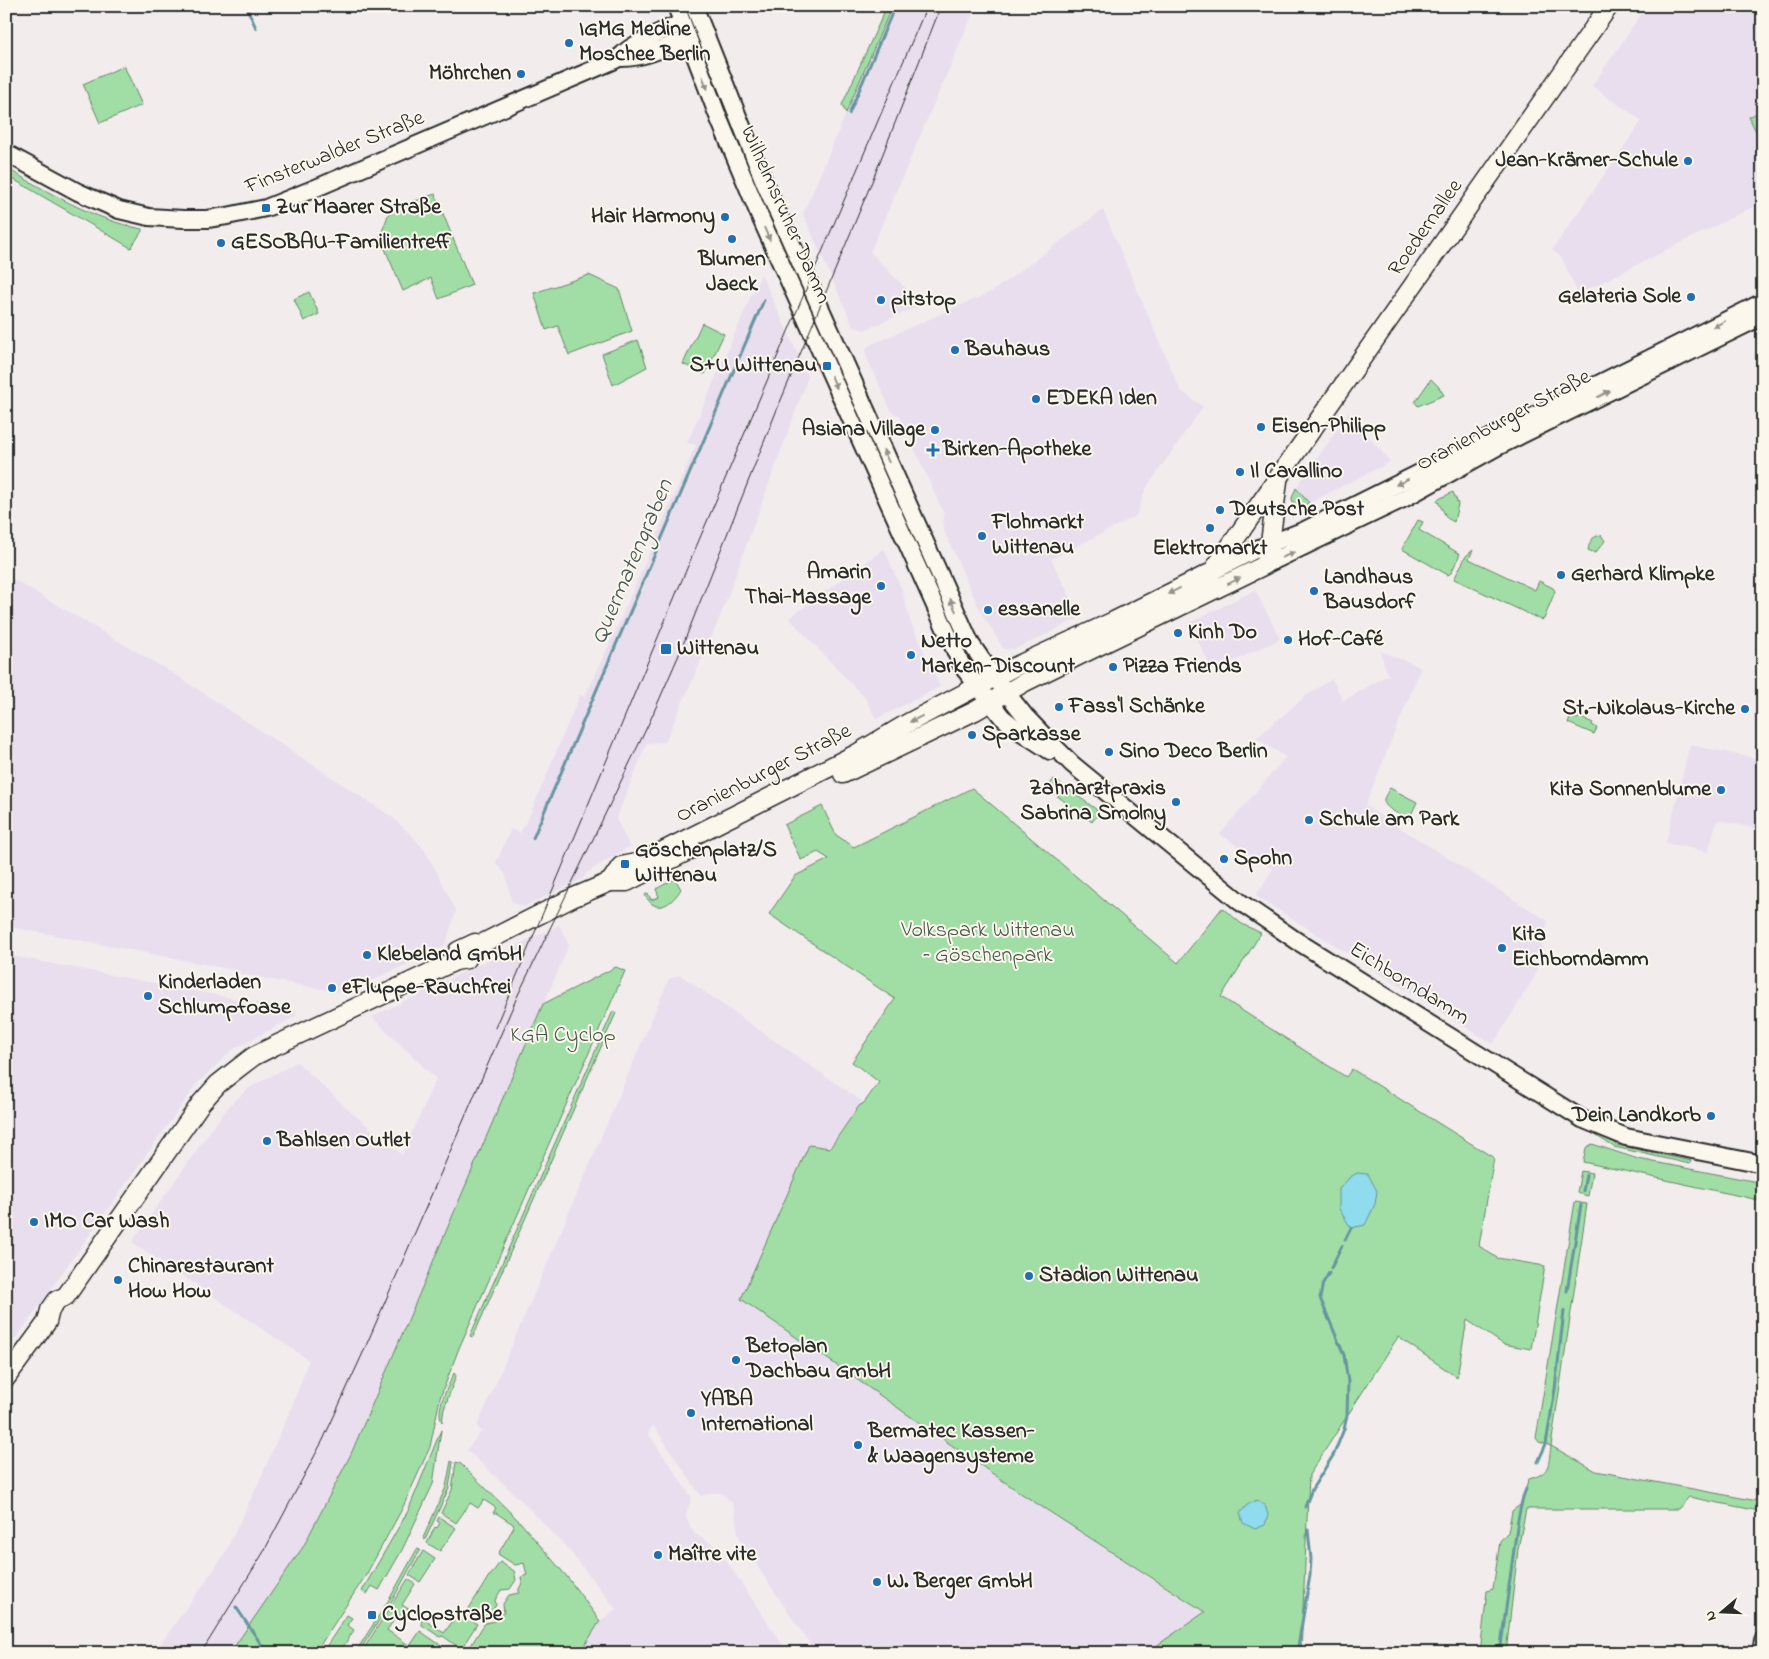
<svg xmlns="http://www.w3.org/2000/svg" width="1769" height="1659" font-family="'Indie Flower',sans-serif">
<style>
.built{fill:#e8deee}
.green{fill:#a1dea5;stroke:#668468}
.water{fill:#8edced;stroke:#66959f}
.lines{fill:none;stroke-linecap:round;stroke-linejoin:round}
.stream{stroke:#66959f;stroke-width:3}
.secondary-casing{stroke:#2b2b2b;stroke-width:20}
.primary-casing{stroke:#2b2b2b;stroke-width:21}
.secondary{stroke:#fbf7ec;stroke-width:16}
.primary{stroke:#fbf7ec;stroke-width:18}
.tram{stroke:#2b2b2b;stroke-width:1}
.oneway{fill:#93918c}
.poi-dot{fill:#1f6fb2;stroke:#fbf7ec;stroke-width:2}
.labels{text-anchor:middle;dominant-baseline:central;stroke-width:4;stroke-linejoin:round;paint-order:stroke}
.poi-label{font-size:22px;font-weight:bold;fill:#2b2b2b;stroke:#fbf7ec;text-anchor:start}
.street-label{font-size:22px;fill:#2b2b2b;stroke:#fbf7ec}
.park-label{font-size:22px;fill:#48584a;stroke:#fbf7ec}
.water-label{font-size:24px;font-style:italic;fill:#44575c;stroke:#fbf7ec}
</style>
<rect width="100%" height="100%" fill="#f2eced"/>
<filter id="ink" filterUnits="userSpaceOnUse"><feTurbulence type="fractalNoise" baseFrequency=".02" numOctaves="2"/><feDisplacementMap in="SourceGraphic" scale="10" xChannelSelector="R" yChannelSelector="G"/><feConvolveMatrix kernelMatrix="1 2 1 2 8 2 1 2 1" color-interpolation-filters="sRGB"/></filter>
<g filter="url(#ink)">
<g class="built">
<polygon points="892,6 976,6 870,252 921,304 917,307 864,330 853,326 803,214"/>
<polygon points="1647,6 1763,6 1763,202 1578,294 1562,258 1552,250 1642,121 1592,86"/>
<polygon points="1103,210 1180,390 1203,407 1146,488 1136,516 1051,559 1080,617 1033,641 1014,649 1004,649 982,614 974,597 943,528 944,514 899,414 895,414 891,411 866,355 866,349 870,345 993,291"/>
<polygon points="761,274 808,377 720,617 665,742 647,743 616,819 630,847 618,853 585,874 584,878 523,907 511,901 506,875 496,863 511,829 520,833 529,817 580,695 585,697 619,623 696,445 687,443"/>
<polygon points="1349,413 1390,462 1309,503 1296,488"/>
<polygon points="884,549 902,590 910,621 940,687 876,719 866,699 789,618"/>
<polygon points="6,575 174,674 392,817 416,840 425,851 433,865 456,910 445,946 354,989 353,985 338,992 240,974 240,971 6,926"/>
<polygon points="1255,590 1280,639 1213,671 1189,623"/>
<polygon points="1380,651 1421,667 1365,806 1548,921 1535,976 1493,1044 1261,899 1256,895 1273,869 1220,834 1286,757 1256,738 1307,695 1332,679 1343,701 1388,675"/>
<polygon points="1690,745 1763,760 1763,830 1717,820 1708,852 1666,843"/>
<polygon points="559,925 569,945 351,1454 303,1547 230,1653 154,1653 223,1557 259,1482 292,1406 309,1360 132,1242 218,1120 232,1103 249,1088 297,1062 352,1113 402,1155 436,1079 372,1017"/>
<polygon points="6,955 295,1010 296,1016 232,1050 196,1085 6,1352"/>
<polygon points="680,975 864,1103 859,1106 777,1220 741,1299 1022,1494 1205,1613 1146,1653 816,1653 743,1545 738,1534 735,1510 731,1501 720,1493 710,1493 701,1496 653,1425 648,1433 692,1498 687,1511 686,1517 691,1529 695,1534 712,1544 721,1553 788,1653 580,1653 600,1621 616,1609 570,1551 523,1502 467,1450 482,1431 477,1427 669,979"/>
</g>
<g class="green">
<polygon points="887,6 892,6 846,113 842,105"/>
<polygon points="706,51 781,235 776,237 699,54"/>
<polygon points="124,66 142,105 100,123 83,84"/>
<polygon points="1763,110 1763,146 1749,117"/>
<path d="M6,168C50,193 92,219 142,229V231L131,248L6,175Z"/>
<polygon points="435,194 472,285 439,299 431,278 403,291 380,237 390,210"/>
<polygon points="791,255 851,391 845,393 785,258"/>
<polygon points="589,275 619,289 632,331 569,355 558,326 546,330 534,293"/>
<polygon points="309,292 319,314 304,321 294,299"/>
<polygon points="702,323 724,334 705,374 683,364"/>
<polygon points="638,340 647,367 613,385 602,354"/>
<polygon points="1431,379 1438,386 1444,395 1418,406 1415,402"/>
<polygon points="1296,488 1309,503 1298,509 1294,507 1292,498"/>
<polygon points="1453,492 1458,504 1454,522 1447,518 1437,500"/>
<polygon points="1418,520 1423,522 1419,530 1460,554 1451,573 1448,575 1402,549"/>
<path d="M1601,535L1605,541L1595,553L1588,550C1590,540 1592,537 1601,535Z"/>
<polygon points="1473,550 1469,559 1535,590 1539,581 1553,588 1555,591 1544,619 1541,620 1537,618 1454,579 1466,556"/>
<polygon points="1571,717 1578,719 1579,717 1593,723 1592,725 1597,728 1594,734 1568,723"/>
<polygon points="1054,779 1100,812 1092,822 1052,792 1055,788 1050,784"/>
<polygon points="972,788 1178,963 1222,908 1242,924 1261,933 1221,997 1346,1077 1352,1069 1494,1158 1479,1246 1497,1258 1545,1266 1531,1349 1503,1344 1467,1320 1457,1377 1398,1337 1309,1475 1301,1653 1146,1653 1205,1612 1022,1494 741,1299 809,1145 830,1148 859,1106 864,1103 879,1082 852,1062 895,999 769,914 795,876 829,859 818,852 801,860 784,825 822,806 836,835 854,847"/>
<path d="M1390,788L1417,802L1409,819C1402,815 1383,809 1384,799C1385,796 1388,791 1390,788Z"/>
<path d="M675,879L681,889C672,904 656,916 645,895L648,893L651,900L659,897L656,889Z"/>
<polygon points="616,967 625,971 459,1348 440,1398 430,1447 402,1509 366,1575 315,1653 230,1653 303,1547 351,1454 543,1004"/>
<polygon points="613,1011 616,1013 473,1337 470,1336"/>
<path d="M1592,1133C1602,1132 1610,1138 1617,1145L1691,1161L1690,1164L1614,1147Z"/>
<polygon points="1592,1144 1638,1159 1763,1183 1763,1201 1583,1162 1586,1148"/>
<polygon points="1581,1171 1592,1173 1588,1196 1577,1193"/>
<path d="M1575,1202L1587,1204L1551,1446L1596,1471L1763,1502V1517L1759,1511L1689,1497L1678,1509H1526L1518,1549L1506,1653H1480L1487,1591L1493,1589L1500,1541L1508,1532L1512,1511L1520,1505L1529,1479C1551,1473 1548,1466 1551,1446L1539,1442L1536,1438Z"/>
<path d="M454,1373L456,1376L444,1409L442,1422C435,1409 448,1387 454,1373Z"/>
<polygon points="441,1430 433,1484 402,1550 379,1590 372,1586 367,1594 362,1591 408,1511"/>
<polygon points="451,1461 453,1462 449,1488 425,1540 423,1538 446,1487"/>
<polygon points="456,1462 461,1464 520,1522 568,1578 600,1621 580,1653 466,1653 485,1623 496,1621 500,1614 504,1613 503,1604 509,1595 519,1593 519,1589 522,1583 521,1577 527,1575 524,1563 515,1565 498,1554 514,1527 513,1524 496,1513 493,1513 496,1508 484,1500 478,1508 470,1503 456,1523 441,1513 452,1490"/>
<polygon points="439,1517 456,1528 440,1551 427,1543 435,1527 437,1528 440,1523 437,1521"/>
<polygon points="417,1549 420,1550 393,1599 358,1653 355,1653 390,1598"/>
<polygon points="423,1551 435,1559 420,1582 409,1575"/>
<polygon points="500,1562 514,1571 516,1580 510,1589 501,1590 495,1600 496,1605 488,1618 482,1619 468,1610 489,1576 491,1575"/>
<polygon points="408,1579 415,1584 402,1605 410,1610 403,1619 397,1616 387,1630 410,1646 420,1631 452,1653 361,1653"/>
<polygon points="460,1611 477,1624 461,1649 443,1636 440,1637 422,1625 421,1622 423,1619 444,1633"/>
<polygon points="347,1615 352,1618 347,1625 354,1630 339,1653 322,1653"/>
</g>
<g class="water">
<polygon points="1357,1173 1368,1174 1377,1191 1375,1204 1365,1225 1351,1228 1339,1209 1339,1189 1350,1177"/>
<polygon points="1257,1500 1265,1505 1268,1515 1265,1525 1255,1529 1243,1523 1240,1513 1247,1505"/>
</g>
<g class="lines">
<g class="stream">
<polyline points="246,6 256,28"/>
<polyline points="849,114 895,6"/>
<polyline points="533,838 764,300"/>
<polyline points="1583,1191 1586,1175"/>
<polyline points="1345,1240 1351,1228"/>
<polyline points="1331,1268 1342,1246"/>
<polyline points="1567,1291 1581,1205"/>
<polyline points="1538,1462 1546,1444 1555,1389 1564,1311"/>
<polyline points="1305,1507 1312,1489 1334,1454 1344,1429 1347,1416 1348,1382 1344,1355 1320,1298 1323,1283 1329,1273"/>
<polyline points="236,1607 267,1653"/>
<polyline points="1297,1653 1310,1575 1311,1559 1308,1530"/>
<polyline points="1500,1653 1518,1519 1523,1497 1526,1489"/>
</g>
<defs>
<g id="secondary">
<polyline points="676,6 719,119 761,219 962,666 1002,717 1018,730 1050,751"/>
<polyline points="694,6 765,184 965,631 971,644 994,677 1025,716 1049,741 1072,764 1240,902 1297,941 1582,1119 1626,1137 1763,1164"/>
<path d="M619,58C643,59 667,47 688,38"/>
<path d="M6,153L78,192L119,210L149,217L183,219H207L227,216L266,208L323,185L613,61C620,58 623,53 629,49C645,38 664,30 682,23"/>
<polyline points="1265,565 1405,498 1497,447 1763,316"/>
<polyline points="1212,572 1259,548 1305,530 1763,302"/>
<polyline points="1761,1653 1763,1640"/>
</g>
<g id="primary">
<polyline points="843,774 975,711 1025,682 1074,658 1265,565 1269,551 1278,481"/>
<polyline points="610,882 621,866 641,862 856,754 908,723 1014,667 1114,621 1212,572 1609,6"/>
<polyline points="455,961 458,951 475,943 481,944 572,898 610,882 627,882 692,849"/>
<polyline points="6,1378 47,1322 50,1310 57,1300 66,1296 201,1103 218,1084 237,1069 254,1056 274,1046 455,961 467,959"/>
</g>
</defs>
<use href="#secondary" class="secondary-casing"/>
<use href="#primary" class="primary-casing"/>
<use href="#secondary" class="secondary"/>
<use href="#primary" class="primary"/>
<g class="tram">
<polyline points="495,1028 676,594 927,6"/>
<polyline points="201,1653 263,1553 323,1440 362,1355 517,997 649,723 678,657 776,412 873,179 941,6"/>
</g>
</g>
<defs><path id="oneway-solid" d="M-6-.8H1V-3.2L6.5 0L1 3.2V.8H-6Z" transform="scale(1.25)"/></defs>
<g class="oneway">
<use href="#oneway-solid" transform="translate(705 83) rotate(69)"/>
<use href="#oneway-solid" transform="translate(767 234) rotate(66)"/>
<use href="#oneway-solid" transform="translate(1719 324) rotate(154)"/>
<use href="#oneway-solid" transform="translate(834 382) rotate(66)"/>
<use href="#oneway-solid" transform="translate(1604 394) rotate(-26)"/>
<use href="#oneway-solid" transform="translate(886 456) rotate(-114)"/>
<use href="#oneway-solid" transform="translate(1402 482) rotate(154)"/>
<use href="#oneway-solid" transform="translate(1288 555) rotate(-24)"/>
<use href="#oneway-solid" transform="translate(1234 581) rotate(-26)"/>
<use href="#oneway-solid" transform="translate(1174 591) rotate(154)"/>
<use href="#oneway-solid" transform="translate(953 605) rotate(-114)"/>
<use href="#oneway-solid" transform="translate(916 719) rotate(154)"/>
</g>
</g>
<g class="poi-dot">
<circle cx="569" cy="43" r="5"/>
<circle cx="521" cy="74" r="5"/>
<circle cx="1688" cy="161" r="5"/>
<rect x="261" y="203" width="10" height="10" rx="2.5"/>
<circle cx="725" cy="217" r="5"/>
<circle cx="732" cy="239" r="5"/>
<circle cx="221" cy="243" r="5"/>
<circle cx="1691" cy="297" r="5"/>
<circle cx="881" cy="300" r="5"/>
<circle cx="955" cy="350" r="5"/>
<rect x="822" y="361" width="10" height="10" rx="2.5"/>
<circle cx="1036" cy="399" r="5"/>
<circle cx="1261" cy="427" r="5"/>
<circle cx="935" cy="430" r="5"/>
<path d="M930.5 442.5h5v5h5v5h-5v5h-5v-5h-5v-5h5z"/>
<circle cx="1240" cy="472" r="5"/>
<circle cx="1220" cy="510" r="5"/>
<circle cx="1210" cy="528" r="5"/>
<circle cx="982" cy="536" r="5"/>
<circle cx="1561" cy="575" r="5"/>
<circle cx="881" cy="586" r="5"/>
<circle cx="1314" cy="591" r="5"/>
<circle cx="988" cy="610" r="5"/>
<circle cx="1178" cy="633" r="5"/>
<circle cx="1288" cy="640" r="5"/>
<rect x="660" y="643" width="12" height="12" rx="2.5"/>
<circle cx="911" cy="655" r="5"/>
<circle cx="1113" cy="667" r="5"/>
<circle cx="1059" cy="707" r="5"/>
<circle cx="1745" cy="709" r="5"/>
<circle cx="972" cy="735" r="5"/>
<circle cx="1109" cy="752" r="5"/>
<circle cx="1721" cy="790" r="5"/>
<circle cx="1176" cy="802" r="5"/>
<circle cx="1309" cy="820" r="5"/>
<circle cx="1224" cy="859" r="5"/>
<rect x="620" y="859" width="10" height="10" rx="2.5"/>
<circle cx="1502" cy="948" r="5"/>
<circle cx="367" cy="955" r="5"/>
<circle cx="332" cy="988" r="5"/>
<circle cx="148" cy="996" r="5"/>
<circle cx="1711" cy="1116" r="5"/>
<circle cx="267" cy="1141" r="5"/>
<circle cx="34" cy="1222" r="5"/>
<circle cx="1029" cy="1276" r="5"/>
<circle cx="118" cy="1280" r="5"/>
<circle cx="736" cy="1360" r="5"/>
<circle cx="691" cy="1413" r="5"/>
<circle cx="858" cy="1445" r="5"/>
<circle cx="658" cy="1555" r="5"/>
<circle cx="877" cy="1582" r="5"/>
<rect x="367" y="1610" width="10" height="10" rx="2.5"/>
</g>
<g class="labels">
<g class="poi-label">
<text x="579" y="30">IGMG Medine<tspan x="579" dy="25">Moschee Berlin</tspan></text>
<text x="511" y="74" text-anchor="end">Möhrchen</text>
<text x="1678" y="161" text-anchor="end">Jean-Krämer-Schule</text>
<text x="276" y="208">Zur Maarer Straße</text>
<text x="715" y="217" text-anchor="end">Hair Harmony</text>
<text x="231" y="243">GESOBAU-Familientreff</text>
<text x="732" y="260" text-anchor="middle">Blumen<tspan x="732" dy="25">Jaeck</tspan></text>
<text x="1681" y="297" text-anchor="end">Gelateria Sole</text>
<text x="891" y="300">pitstop</text>
<text x="965" y="350">Bauhaus</text>
<text x="817" y="366" text-anchor="end">S+U Wittenau</text>
<text x="1046" y="399">EDEKA Iden</text>
<text x="1271" y="427">Eisen-Philipp</text>
<text x="925" y="430" text-anchor="end">Asiana Village</text>
<text x="943" y="450">Birken-Apotheke</text>
<text x="1250" y="472">Il Cavallino</text>
<text x="1230" y="510">Deutsche Post</text>
<text x="992" y="523">Flohmarkt<tspan x="992" dy="25">Wittenau</tspan></text>
<text x="1210" y="549" text-anchor="middle">Elektromarkt</text>
<text x="871" y="573" text-anchor="end">Amarin<tspan x="871" dy="25">Thai-Massage</tspan></text>
<text x="1571" y="575">Gerhard Klimpke</text>
<text x="1324" y="578">Landhaus<tspan x="1324" dy="25">Bausdorf</tspan></text>
<text x="998" y="610">essanelle</text>
<text x="1188" y="633">Kinh Do</text>
<text x="1298" y="640">Hof-Café</text>
<text x="921" y="642">Netto<tspan x="921" dy="25">Marken-Discount</tspan></text>
<text x="677" y="649">Wittenau</text>
<text x="1123" y="667">Pizza Friends</text>
<text x="1069" y="707">Fass'l Schänke</text>
<text x="1735" y="709" text-anchor="end">St.-Nikolaus-Kirche</text>
<text x="982" y="735">Sparkasse</text>
<text x="1119" y="752">Sino Deco Berlin</text>
<text x="1166" y="789" text-anchor="end">Zahnarztpraxis<tspan x="1166" dy="25">Sabrina Smolny</tspan></text>
<text x="1711" y="790" text-anchor="end">Kita Sonnenblume</text>
<text x="1319" y="820">Schule am Park</text>
<text x="635" y="851">Göschenplatz/S<tspan x="635" dy="25">Wittenau</tspan></text>
<text x="1234" y="859">Spohn</text>
<text x="1512" y="935">Kita<tspan x="1512" dy="25">Eichborndamm</tspan></text>
<text x="377" y="955">Klebeland GmbH</text>
<text x="158" y="983">Kinderladen<tspan x="158" dy="25">Schlumpfoase</tspan></text>
<text x="342" y="988">eFluppe-Rauchfrei</text>
<text x="1701" y="1116" text-anchor="end">Dein Landkorb</text>
<text x="277" y="1141">Bahlsen Outlet</text>
<text x="44" y="1222">IMO Car Wash</text>
<text x="128" y="1267">Chinarestaurant<tspan x="128" dy="25">How How</tspan></text>
<text x="1039" y="1276">Stadion Wittenau</text>
<text x="746" y="1347">Betoplan<tspan x="746" dy="25">Dachbau GmbH</tspan></text>
<text x="701" y="1400">YABA<tspan x="701" dy="25">International</tspan></text>
<text x="868" y="1432">Bermatec Kassen-<tspan x="868" dy="25">&amp; Waagensysteme</tspan></text>
<text x="668" y="1555">Maître vite</text>
<text x="887" y="1582">W. Berger GmbH</text>
<text x="382" y="1615">Cyclopstraße</text>
</g>
<g class="street-label">
<text transform="translate(335 153) rotate(-22)">Finsterwalder Straße</text>
<text transform="translate(785 215) rotate(66)">Wilhelmsruher Damm</text>
<text transform="translate(1426 228) rotate(-55)">Roedernallee</text>
<text transform="translate(1504 421) rotate(-28)">Oranienburger Straße</text>
<text transform="translate(764 774) rotate(-27)">Oranienburger Straße</text>
<text transform="translate(1409 984) rotate(32)">Eichborndamm</text>
</g>
<g class="park-label">
<text x="988" y="931">Volkspark Wittenau<tspan x="988" dy="25">– Göschenpark</tspan></text>
<text x="563" y="1036">KGA Cyclop</text>
</g>
<g class="water-label">
<text transform="translate(633 562) rotate(-67)">Quermatengraben</text>
</g>
</g>
<rect width="1769" height="1659" fill="none" stroke="#fbf7ec" stroke-width="25"/>
<rect x="12" y="12" width="1744" height="1634" fill="none" stroke="#2b2b2b" stroke-width="2" filter="url(#ink)"/>
<g transform="translate(1722 1612) rotate(251)" stroke="#fbf7ec" stroke-width="4" paint-order="stroke">
<path d="M0-4L9 19L0 12L-9 19Z" fill="#2b2b2b"/>
<text y="-8" font-size="14" font-weight="bold" text-anchor="middle" fill="#2b2b2b">N</text>
</g>
</svg>
